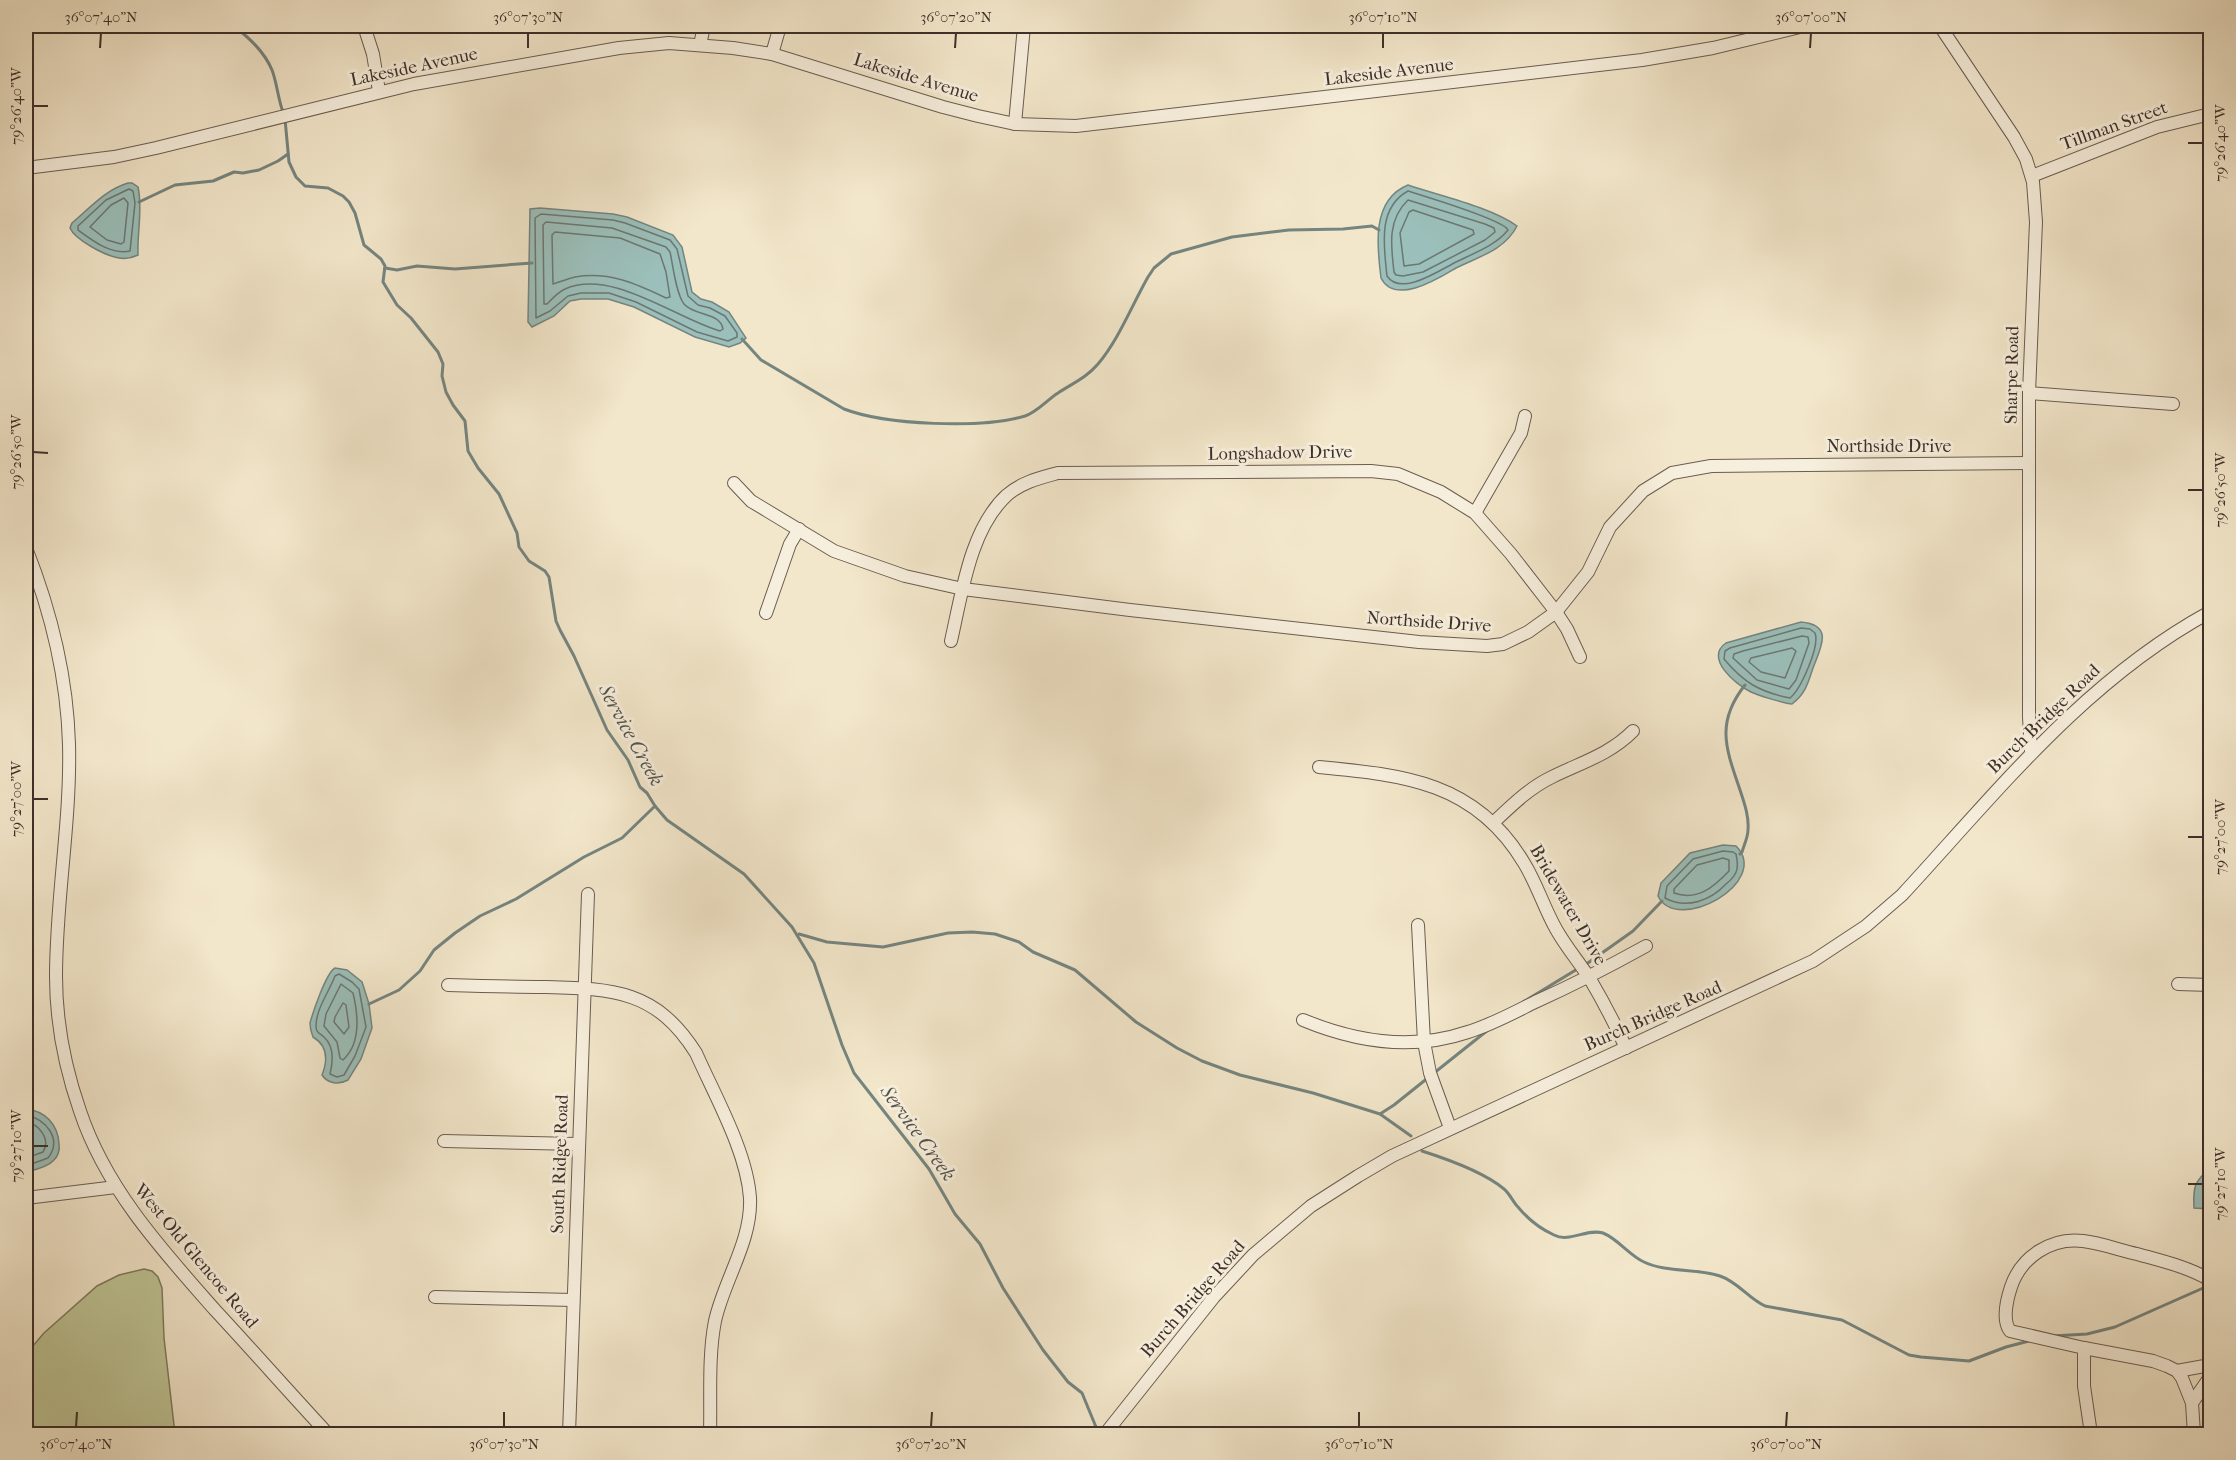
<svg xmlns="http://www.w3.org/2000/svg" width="2236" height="1460" font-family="'IM FELL French Canon',serif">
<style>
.green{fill:#bec495;stroke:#7e7a5f;stroke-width:1.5}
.water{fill:#9bbfba;stroke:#758580;stroke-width:1.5}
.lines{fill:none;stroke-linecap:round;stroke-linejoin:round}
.shore{stroke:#6c7772;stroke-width:1.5}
.stream{stroke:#758580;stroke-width:3}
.minor-casing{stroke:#6a5d52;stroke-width:14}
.minor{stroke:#f7efdd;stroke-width:12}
.ticks{fill:none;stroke:#3d2f29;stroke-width:2}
.labels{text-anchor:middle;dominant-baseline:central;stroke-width:6;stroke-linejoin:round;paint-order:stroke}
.street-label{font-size:18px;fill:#3d2f29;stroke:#f7efdd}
.water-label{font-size:20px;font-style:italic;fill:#54534d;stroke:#f7efdd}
.neatline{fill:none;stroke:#3d2f29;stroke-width:2}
.ticks-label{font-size:15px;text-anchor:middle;fill:#3d2f29}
</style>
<rect width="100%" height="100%" fill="#f3e7cb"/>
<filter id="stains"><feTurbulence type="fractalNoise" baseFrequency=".00333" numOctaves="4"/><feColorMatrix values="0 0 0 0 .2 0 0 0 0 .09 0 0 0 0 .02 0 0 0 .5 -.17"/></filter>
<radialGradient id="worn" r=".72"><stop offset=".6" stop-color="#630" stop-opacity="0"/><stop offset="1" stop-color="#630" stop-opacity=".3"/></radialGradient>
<polygon class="green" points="144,1269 152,1271 158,1277 162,1288 164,1338 175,1434 62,1434 56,1429 47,1428 43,1430 26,1423 26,1354 44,1333 97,1286 119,1275"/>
<g class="water">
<path d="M128,183H132L138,187C143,209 137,232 138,255C132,258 125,259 119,258C106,256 75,240 70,228L72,223C91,207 105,190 128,183Z"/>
<path d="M1408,185C1440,196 1491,207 1517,226C1505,250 1478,257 1456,268C1439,278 1395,306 1381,278C1377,247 1371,200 1408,185Z"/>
<polygon points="540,208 613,214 627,217 673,235 682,247 692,292 701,299 712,302 729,312 746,338 740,343 729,347 695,337 634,307 608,299 581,299 570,301 554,316 532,327 528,322 530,209"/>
<path d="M1801,622C1834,625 1821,647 1813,668C1808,683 1806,693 1792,704C1786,704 1757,695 1751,692C1735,684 1704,658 1726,643Z"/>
<path d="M1723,845L1736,846C1772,882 1677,935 1658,896L1661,883L1690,853Z"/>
<path d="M335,968L347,970L362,982L369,1004L372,1028L361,1059L348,1080C339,1085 328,1084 322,1075C328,1060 328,1046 313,1037C311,1032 310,1028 310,1023C313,1012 326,973 335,968Z"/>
<path d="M26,1109C45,1111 58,1124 59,1144C60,1150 58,1157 53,1161C46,1168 34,1170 26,1172Z"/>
<path d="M2210,1168V1209L2194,1208C2193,1187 2194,1182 2210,1168Z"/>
</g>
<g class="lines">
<g class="shore">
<path d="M129,189L133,191L135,203L130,251C111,255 93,241 78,230V226L106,200Z"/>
<path d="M1408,191C1424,196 1504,220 1508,230C1495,246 1474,253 1456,262C1440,270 1401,297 1387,276C1384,247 1377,208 1408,191Z"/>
<polygon points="124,198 128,203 124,242 121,244 107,240 90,227 111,205"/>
<path d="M1408,200L1485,224L1494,228L1495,232L1485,240L1423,272L1403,276L1396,275L1394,272C1391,246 1387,220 1408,200Z"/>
<polygon points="1413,210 1473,230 1474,234 1419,264 1404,266 1400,233 1409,212"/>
<polygon points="541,214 613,220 625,223 670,240 677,249 688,296 698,305 710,308 725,316 737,333 737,337 728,341 697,332 636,302 609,293 581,293 568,296 550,311 536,318 535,218"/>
<path d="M546,222L612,228L666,247L670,252C673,265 676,294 684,304C694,316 720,312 723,329L720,331C675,318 611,268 565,289C558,292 552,299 547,304H544L543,225Z"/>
<path d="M555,232L620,238L660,254L666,272L670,297L666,298C637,284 609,271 575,277C567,279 560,282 553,284L552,235Z"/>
<path d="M1801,628L1810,629L1815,633C1820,646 1801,689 1790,698C1760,692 1744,683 1724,659L1725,651L1730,648Z"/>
<polygon points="1802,636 1808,637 1809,643 1796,680 1789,689 1757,680 1733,658 1734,654 1743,651"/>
<polygon points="1792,648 1796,651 1785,678 1761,672 1749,662 1751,658"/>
<path d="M1723,851L1733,852L1736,854C1737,859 1738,864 1737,869C1736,875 1731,880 1726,884C1711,900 1687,910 1665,898L1667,886L1693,859Z"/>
<path d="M1723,858L1729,860V871C1713,888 1697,901 1674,893V889L1697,865Z"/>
<path d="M339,974L352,982L359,989L366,1027L355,1056L344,1075L337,1077L330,1074C333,1062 334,1046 324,1037C320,1033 316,1033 316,1026C316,1009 329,992 335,976Z"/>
<path d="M341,984L353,993C358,1014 361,1044 343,1060L340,1058L337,1042L324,1026L326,1014Z"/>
<polygon points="343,1003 346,1005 349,1027 344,1034 334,1022 335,1017"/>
<path d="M26,1115C45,1118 63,1139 48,1158L26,1166"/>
<path d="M26,1122C39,1124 51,1139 43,1152L26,1158"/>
</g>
<g class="stream">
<path d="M234,26C249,38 264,51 272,70C277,83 278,99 283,112"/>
<polyline points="285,119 289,162 296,177 305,186 328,188 343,196 349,202 355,213 364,245 381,259 385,266 383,282 397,305 411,318 438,352 443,364 442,376 446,392 453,405 465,421 468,451 478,468 499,494 517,533 519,547 529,561 545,571 549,577 556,621 560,630 574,656 607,730 628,760 640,787 647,793 655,806 667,820 744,874 792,927 814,963 842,1045 854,1073 929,1169 955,1214 980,1244 1003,1288 1043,1350 1068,1382 1082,1393 1096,1427"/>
<polyline points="139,202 175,185 213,181 234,172 243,173 259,170 278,161 288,154"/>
<polyline points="385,268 397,270 417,266 455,269 532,263"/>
<path d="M742,339L761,360L844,409C886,425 981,429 1025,416C1037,412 1047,400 1058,393C1073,383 1086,378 1098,364C1119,339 1132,305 1148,277L1154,268L1171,254L1232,237L1289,230L1343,229L1372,226L1379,230"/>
<path d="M1740,854L1742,852C1744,845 1748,837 1748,830C1749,817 1745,805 1741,793C1727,751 1714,724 1745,685"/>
<polyline points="799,934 827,942 883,947 948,933 972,932 995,934 1019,942 1033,952 1075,970 1136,1022 1177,1048 1202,1061 1240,1075 1313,1093 1380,1114 1411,1136"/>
<polyline points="1585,965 1633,931 1662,901"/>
<polyline points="1523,1002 1579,968"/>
<polyline points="369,1004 399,990 420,971 434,950 455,933 480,916 516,899 584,857 622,838 655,806"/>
<polyline points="1434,1073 1488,1030"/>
<polyline points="1380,1114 1394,1105 1429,1077"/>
<path d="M1422,1151C1447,1159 1484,1172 1504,1189C1510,1194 1513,1202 1518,1207C1527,1218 1541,1229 1554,1235C1570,1243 1587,1228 1603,1233C1618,1239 1629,1255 1644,1262C1667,1273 1696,1268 1720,1276C1738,1282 1748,1298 1765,1306L1842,1320L1909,1355L1921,1357L1969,1361L2006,1347L2029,1341"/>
<polyline points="2053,1336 2087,1334 2115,1327 2210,1285"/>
</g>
<defs>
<g id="minor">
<polyline points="364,26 373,54 379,91"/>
<polyline points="1940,26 2014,137 2026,159 2033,182 2036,222 2029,393 2029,717 2031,752"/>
<polyline points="700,45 704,26"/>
<polyline points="772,54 780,26"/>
<polyline points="1015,124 1024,26"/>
<polyline points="26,168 114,157 156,148 414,84 619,48 669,43 733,48 772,54 943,107 978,116 1015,124 1076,126 1642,60 1713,48 1804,26"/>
<polyline points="2032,176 2157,127 2210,114"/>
<polyline points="2029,393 2173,404"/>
<polyline points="734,483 751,501 834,551 905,576 963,589 1130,610 1419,642 1487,646 1503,644 1528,632 1556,612 1588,572 1610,527 1643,491 1672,473 1711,466 2029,463"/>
<polyline points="1475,513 1521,433 1525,416"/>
<path d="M26,548C51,611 67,675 69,744C71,821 56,898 56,976C56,1022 65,1068 80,1111C106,1189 162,1250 215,1310C253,1351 290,1393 328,1434"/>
<polyline points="766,613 790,544 799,529"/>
<path d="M951,641C962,593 970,529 1007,495C1022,482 1040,478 1058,473L1371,471L1398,474L1441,492L1475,513L1511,554L1556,612L1567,629L1580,657"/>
<path d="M1319,767C1404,775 1476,782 1524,863C1537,884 1544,908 1556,929C1566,947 1579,962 1590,979C1603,1001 1615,1024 1626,1048"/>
<path d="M1493,823C1511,806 1529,788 1552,777C1580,763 1609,755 1633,731"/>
<polyline points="1418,925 1424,1042 1430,1073 1450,1128"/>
<polyline points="2178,984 2210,985"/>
<path d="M448,985C480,986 512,987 545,987C614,989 656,990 696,1053C715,1096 747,1152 750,1198C752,1241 724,1280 715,1321C708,1357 711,1397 710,1434"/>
<path d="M1303,1020C1356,1042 1412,1051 1468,1032C1491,1025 1513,1013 1535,1002C1573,985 1610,966 1646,946"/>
<polyline points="444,1141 578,1144"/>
<polyline points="26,1198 116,1187"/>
<polyline points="435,1297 573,1300"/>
<polyline points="2084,1348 2084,1386 2091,1434"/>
<polyline points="2177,1371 2210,1365"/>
<path d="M2192,1403L2182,1378L2177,1371L2167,1366L2153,1361L2084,1348L2010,1331C2002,1320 2007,1299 2011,1287C2021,1257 2051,1237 2083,1241C2101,1243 2119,1250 2137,1254C2162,1261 2188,1267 2210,1280"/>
<polyline points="569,1434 588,894"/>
<path d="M1105,1434L1214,1297L1253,1255L1311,1206L1358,1176L1392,1156L1813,961L1866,926L1902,895C1997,792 2085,680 2210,612"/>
<polyline points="2194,1434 2192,1403 2210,1377"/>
</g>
</defs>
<use href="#minor" class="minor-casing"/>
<use href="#minor" class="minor"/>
</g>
<path class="ticks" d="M100,48L101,33M528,48V33M955,48L956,33M1383,48V33M1810,48L1811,33M33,106H48M2188,143H2203M33,452L48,453M2188,490H2203M33,799H48M2188,837H2203M33,1146H48M2188,1184H2203M76,1427L77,1412M504,1427V1412M931,1427L932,1412M1359,1427V1412M1786,1427L1787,1412"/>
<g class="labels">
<g class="street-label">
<text transform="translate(414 67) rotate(-12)">Lakeside Avenue</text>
<text transform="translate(1389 72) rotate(-7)">Lakeside Avenue</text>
<text transform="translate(916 78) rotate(17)">Lakeside Avenue</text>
<text transform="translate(2114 126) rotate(-20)">Tillman Street</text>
<text transform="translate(2012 375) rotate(-89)">Sharpe Road</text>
<text x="1889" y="446">Northside Drive</text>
<text transform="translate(1280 453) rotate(-1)">Longshadow Drive</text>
<text transform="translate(1429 622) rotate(4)">Northside Drive</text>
<text transform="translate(2044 719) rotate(-44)">Burch Bridge Road</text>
<text transform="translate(1568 905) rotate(60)">Bridewater Drive</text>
<text transform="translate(1653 1016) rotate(-24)">Burch Bridge Road</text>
<text transform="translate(560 1164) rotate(-88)">South Ridge Road</text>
<text transform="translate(196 1256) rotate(50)">West Old Glencoe Road</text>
<text transform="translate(1193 1299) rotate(-49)">Burch Bridge Road</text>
</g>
<g class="water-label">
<text transform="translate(631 735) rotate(61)">Service Creek</text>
<text transform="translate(918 1133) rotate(54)">Service Creek</text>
</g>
</g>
<rect width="2236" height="1460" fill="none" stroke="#f3e7cb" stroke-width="66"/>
<rect x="33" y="33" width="2170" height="1394" class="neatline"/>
<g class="ticks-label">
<text x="101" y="22">36°07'40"N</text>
<text x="528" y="22">36°07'30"N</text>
<text x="956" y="22">36°07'20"N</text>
<text x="1383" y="22">36°07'10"N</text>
<text x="1811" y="22">36°07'00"N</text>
<text transform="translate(16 106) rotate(-90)" y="5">79°26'40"W</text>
<text transform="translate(2220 143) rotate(-90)" y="5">79°26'40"W</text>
<text transform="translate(16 452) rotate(-90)" y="5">79°26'50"W</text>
<text transform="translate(2220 490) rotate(-90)" y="5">79°26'50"W</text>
<text transform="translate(16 799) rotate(-90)" y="5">79°27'00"W</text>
<text transform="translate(2220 837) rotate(-90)" y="5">79°27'00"W</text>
<text transform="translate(16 1146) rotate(-90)" y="5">79°27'10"W</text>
<text transform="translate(2220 1184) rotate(-90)" y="5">79°27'10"W</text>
<text x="76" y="1449">36°07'40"N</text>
<text x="504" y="1449">36°07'30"N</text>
<text x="931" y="1449">36°07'20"N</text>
<text x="1359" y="1449">36°07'10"N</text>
<text x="1786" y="1449">36°07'00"N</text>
</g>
<rect width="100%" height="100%" filter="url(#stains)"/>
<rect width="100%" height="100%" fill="url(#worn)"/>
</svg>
